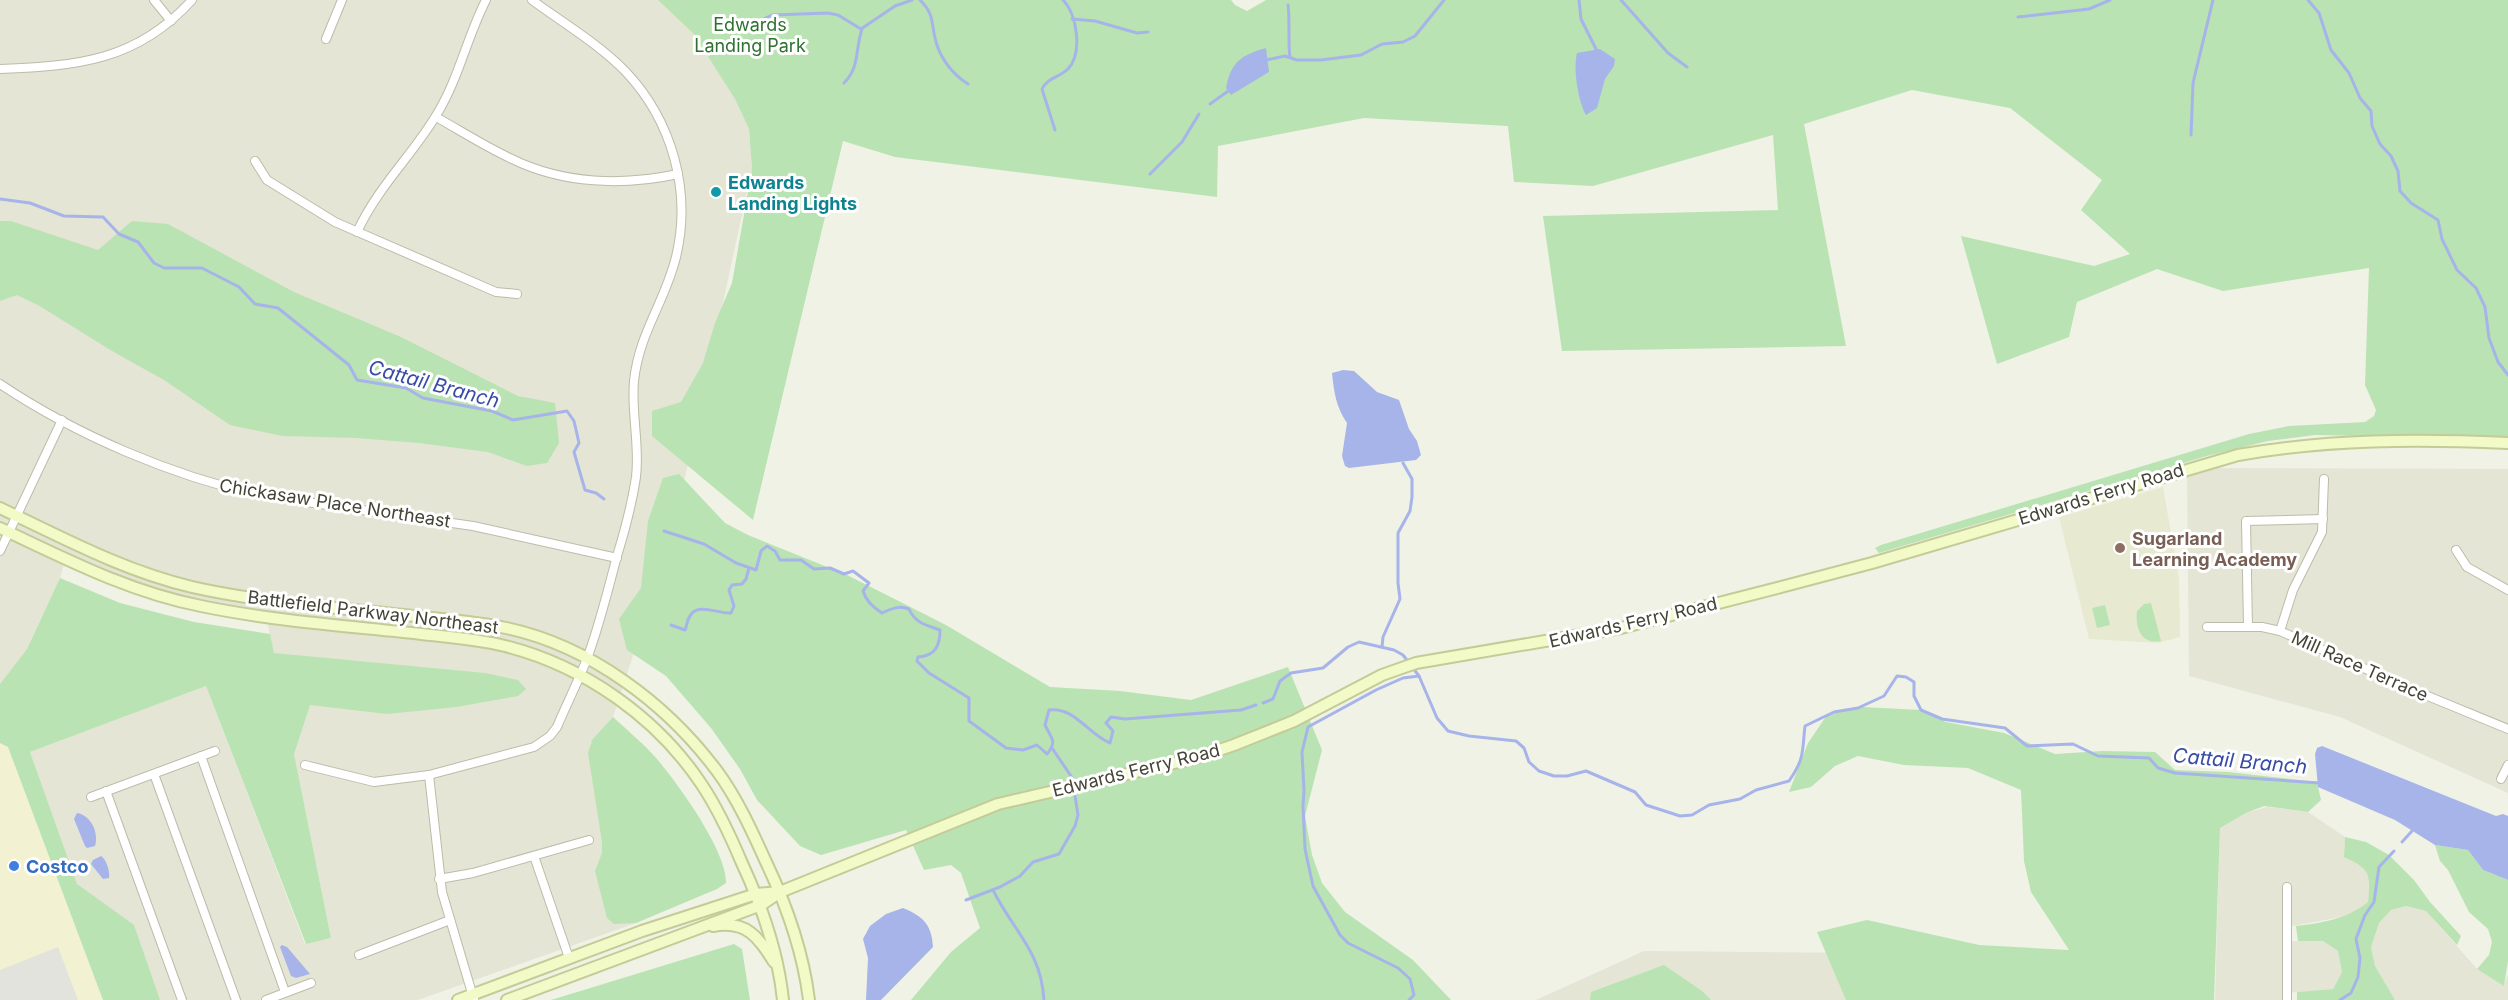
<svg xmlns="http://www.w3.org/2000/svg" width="2508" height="1000" font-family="Inter,sans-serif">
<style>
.residential{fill:#e4e5d5}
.commercial{fill:#f2f1d2}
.education{fill:#e7ead1}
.green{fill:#b9e3b2}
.parking{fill:#e3e3de}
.water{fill:#a7b4ea}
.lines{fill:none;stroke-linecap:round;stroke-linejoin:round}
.stream{stroke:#a7b4ea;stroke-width:3}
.minor-casing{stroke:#bbbca9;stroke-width:10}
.secondary-casing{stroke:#c4cb97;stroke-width:14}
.minor{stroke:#fff;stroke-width:8}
.secondary{stroke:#f2fac8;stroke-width:10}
.culture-dot{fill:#0f9aa8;stroke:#fff;stroke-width:2}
.education-dot{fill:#8d6e63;stroke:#fff;stroke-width:2}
.shop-dot{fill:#3f7fe0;stroke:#fff;stroke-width:2}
.labels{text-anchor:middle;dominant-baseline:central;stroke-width:6;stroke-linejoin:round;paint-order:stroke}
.park-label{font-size:18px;fill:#2e712f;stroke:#fff}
.culture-label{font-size:18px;font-weight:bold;fill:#0d838f;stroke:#fff;text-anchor:start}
.street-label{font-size:18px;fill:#444436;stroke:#fff}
.education-label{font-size:18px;font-weight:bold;fill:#785e54;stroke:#fff;text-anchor:start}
.shop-label{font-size:18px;font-weight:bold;fill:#366cbe;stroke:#fff;text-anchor:start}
.water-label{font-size:20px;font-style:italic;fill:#384ca7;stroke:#fff}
</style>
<rect width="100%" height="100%" fill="#f0f2e6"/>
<g class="residential">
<polygon points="0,0 667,0 723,55 735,99 749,129 752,169 673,533 613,717 590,743 636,923 418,1000 118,1000 30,752 206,686 305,944 331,938 266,616 202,607 65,559 60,578 27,649 0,684"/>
<polygon points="2187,468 2508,469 2508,793 2340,717 2189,676"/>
<polygon points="2267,807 2308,812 2345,837 2344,857 2364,866 2370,879 2368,902 2355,912 2336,918 2287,927 2288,941 2323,941 2338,951 2342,972 2333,989 2286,993 2286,1000 2215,1000 2220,828 2246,813"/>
<polygon points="2406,906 2426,911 2477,969 2504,985 2508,974 2508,1000 2395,1000 2375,966 2371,947 2379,923 2391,910"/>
<polygon points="1644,951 2183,956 2184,1000 1536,1000"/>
</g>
<polygon class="commercial" points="0,743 8,747 103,1000 0,1000"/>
<polygon class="education" points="2163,487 2179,579 2180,637 2158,643 2089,639 2059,517"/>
<g class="green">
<polygon points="658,0 1231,0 1235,5 1247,11 1266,0 2508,0 2508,439 2315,435 2268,441 2207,456 1879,553 1875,548 1881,545 2249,434 2289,426 2365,422 2374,416 2376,410 2365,385 2369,268 2223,291 2157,269 2077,302 2069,337 1997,364 1961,236 2094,266 2130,254 2081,210 2102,180 2010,108 1912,90 1804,124 1846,346 1562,351 1543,216 1778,210 1773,135 1593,186 1514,182 1508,126 1364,118 1218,146 1217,197 895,157 843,141 753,520 652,436 652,411 681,402 703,363 715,323 732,283 752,169 749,129 735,99 694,34"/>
<polygon points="0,221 11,221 98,250 132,221 168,224 294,292 401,337 518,396 555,403 559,443 547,463 527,466 488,452 419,443 356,438 283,436 230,425 164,380 112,351 38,305 17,295 0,301"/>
<polygon points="679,474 725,523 748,535 847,575 946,625 1050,687 1120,691 1191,700 1288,667 1322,750 1305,816 1312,855 1322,883 1345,912 1413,960 1451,1000 911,1000 951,952 980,928 961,873 951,865 924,870 906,830 821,855 800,846 757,800 740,769 711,728 666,676 627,650 619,619 641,588 648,521 663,478"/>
<polygon points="60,578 120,603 194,622 270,634 274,653 485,673 518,680 526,689 518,696 456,707 387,714 310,705 294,754 331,938 306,944 206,686 30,752 77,884 134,925 160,1000 103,1000 8,747 0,743 0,684 27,649"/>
<path d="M2151,603L2161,641C2141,645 2135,628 2137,611L2144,604Z"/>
<polygon points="2105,605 2110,625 2097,628 2092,608"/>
<polygon points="1862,707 1921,710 1946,722 2004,733 2055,754 2102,751 2155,752 2175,770 2228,772 2317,782 2321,800 2308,812 2264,806 2246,813 2220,828 2214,1000 1846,1000 1817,932 1867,920 1979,945 2069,950 2031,892 2024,861 2021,790 1968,768 1904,765 1858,756 1835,766 1811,787 1789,792 1808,743 1827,715"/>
<path d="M613,717C628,731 644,744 657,759C678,784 727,851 726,883L717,889L636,923L614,924L607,918L595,871L602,853V842L588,753L592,740Z"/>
<path d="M2345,837L2366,842L2389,855L2414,880L2430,902L2461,936L2457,945L2426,911L2406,906L2391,910L2379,923L2371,947L2375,966L2395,1000H2297V992L2333,989L2342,972L2338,951L2323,941H2298L2296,926C2322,923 2347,919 2368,902C2371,873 2370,869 2344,857Z"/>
<polygon points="2435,845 2468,850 2483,870 2508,880 2508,961 2504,986 2477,969 2489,955 2492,942 2488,929 2469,912 2448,870 2440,861"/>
<polygon points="734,944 742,949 750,1000 551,1000"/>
<polygon points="1664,965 1702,991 1711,1000 1590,1000 1591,992"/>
</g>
<polygon class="parking" points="58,947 78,1000 0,1000 0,970"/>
<g class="water">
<path d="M1266,48L1269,72L1231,95L1226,88C1231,61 1242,55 1266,48Z"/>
<path d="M1600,49L1615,59L1614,66L1605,79L1597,108L1586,115C1578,101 1573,68 1577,53Z"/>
<path d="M1343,370L1354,371L1377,392L1399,400L1409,429L1417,441L1421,455L1416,460L1349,468L1345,466L1342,456L1347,423C1336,407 1334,392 1332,373Z"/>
<polygon points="2322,746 2496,816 2503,814 2508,816 2508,880 2483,870 2468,850 2435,845 2395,820 2318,787 2315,754 2317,748"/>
<path d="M77,813C91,815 99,833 95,846L87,848L85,846L74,819Z"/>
<path d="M101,856C107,860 110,872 109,878L103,879L91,864L93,860Z"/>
<path d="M903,908C923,916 932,925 933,947L881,1000H866L868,958L863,939L870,926L886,914Z"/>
<polygon points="282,945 287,947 310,974 296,978 291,976 280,947"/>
</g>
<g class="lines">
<g class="stream">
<path d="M920,0C934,14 931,21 935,38C939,57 952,74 968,84"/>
<polyline points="1579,0 1581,19 1597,51"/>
<polyline points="1621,0 1668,53 1687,67"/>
<polyline points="2308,0 2319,13 2331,50 2349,73 2360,98 2371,111 2372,126 2380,144 2391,156 2398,171 2400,191 2411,203 2438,220 2442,239 2457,270 2476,288 2485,307 2489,338 2498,362 2508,375"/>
<path d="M1288,5C1290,16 1288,51 1290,56"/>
<polyline points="2018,17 2089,9 2110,0"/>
<polyline points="1072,19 1095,21 1137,33 1148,32"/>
<polyline points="733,30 744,29 772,15 828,13 838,15 861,29 895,6 912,0"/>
<polyline points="1266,60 1285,56 1297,60 1321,60 1361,55 1382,44 1403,42 1415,36 1444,0"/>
<path d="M844,83C860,67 855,50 862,29"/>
<polyline points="1210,104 1231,89"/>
<path d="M1055,130L1042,89C1047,78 1060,77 1068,69C1083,53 1077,14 1063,0"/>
<polyline points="2191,135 2193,83 2213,0"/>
<polyline points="1150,174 1182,142 1199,114"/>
<polyline points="0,199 30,203 64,216 103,217 119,234 138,242 154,263 164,268 202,268 239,287 255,304 278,308 349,365 357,380 406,388 423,398 492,411 513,420 567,411 574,421 579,443 574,452 585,490 596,493 604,499"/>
<path d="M664,531L704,544L736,563L756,570L761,551L767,546L775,551L780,560H801L814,569L830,568L844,574L853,571L869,583L863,591C866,601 874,608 882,613C891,609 899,605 909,609C915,623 926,625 940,630C940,646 935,656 918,657L917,661L929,673L969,698V721L1006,748L1023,750L1037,745L1047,754C1058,741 1051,738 1045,725L1049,710C1074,706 1089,735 1110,743L1113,731L1106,723L1111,717L1125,719L1241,710L1256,705"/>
<path d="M671,625L685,630C687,625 687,620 690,616C697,602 718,614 731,613L734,606L729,590L732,585L742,584L746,579L749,568"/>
<polyline points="1382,647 1383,637 1400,599 1398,583 1398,533 1410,511 1412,497 1412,479 1403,463"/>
<path d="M1263,703L1273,699L1280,681L1291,673L1323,668L1348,647L1359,642L1394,650L1403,655L1419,676L1437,718L1448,731L1469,736L1516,741L1524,748L1529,762L1539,771L1554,776H1567L1586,771L1635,792L1646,805L1680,816L1692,815L1709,805L1740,799L1756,790L1789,781C1805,758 1802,752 1805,726L1834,712L1858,708L1884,696L1897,676L1906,677L1914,682V696L1921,710L1942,719L2005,728L2027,746L2073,744L2098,756L2149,758L2158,768L2175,773L2320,783"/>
<polyline points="1052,748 1073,779"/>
<polyline points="2402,842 2412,831"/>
<path d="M993,890C1013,931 1041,950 1044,1000"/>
<polyline points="966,900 1000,887 1020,876 1033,862 1059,854 1075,826 1078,815 1075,796"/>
<polyline points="1409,1000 1414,995 1410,979 1398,968 1348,943 1340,935 1313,886 1305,849 1303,806 1304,791 1302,752 1308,727 1376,690 1403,678 1419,676"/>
<polyline points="2340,1000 2351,993 2358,977 2360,958 2356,939 2365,915 2374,902 2379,867 2394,851"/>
</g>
<defs>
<g id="minor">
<polyline points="154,0 171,21"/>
<polyline points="326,39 342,0"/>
<path d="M0,69C77,66 137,61 192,0"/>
<path d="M436,117C461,131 486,147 512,159C563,184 623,186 678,174"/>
<polyline points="255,161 267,180 335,222 496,292 517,294"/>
<path d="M357,232C379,185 412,156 437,114C459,78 467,37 486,0"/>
<path d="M0,384C76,435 174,477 264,496L473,526L617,558"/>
<polyline points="2456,550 2467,567 2508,590"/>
<polyline points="0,551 62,420"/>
<polyline points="2207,627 2262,627 2280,631 2418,692 2508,729"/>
<polyline points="2248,627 2246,521 2323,519"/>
<polyline points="2280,631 2293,590 2322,532 2324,479"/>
<polyline points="201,756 285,992"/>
<path d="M305,765L374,782L429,775L534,747L550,736L557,727C567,703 579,680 588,656C600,623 608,590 617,556C625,530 632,504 636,477C640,445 631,413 634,381C639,333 665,302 676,257C692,191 672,121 626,72C599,44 563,23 532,0"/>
<polyline points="154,774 236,1000"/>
<polyline points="429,775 442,892 474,1000"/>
<polyline points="2501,779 2508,765"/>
<polyline points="106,791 182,1000"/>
<polyline points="91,797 215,751"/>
<polyline points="534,856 569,958"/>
<polyline points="439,879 473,873 589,840"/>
<polyline points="2287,887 2287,1000"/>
<polyline points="359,955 450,920"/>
<polyline points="266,1000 311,983"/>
</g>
<g id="secondary">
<path d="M0,508C63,538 124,571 192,587C267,604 347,608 423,617C451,620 479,622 506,628C590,646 666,703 717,771C737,798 752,831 766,862C787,906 803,951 809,1000"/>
<path d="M0,528C66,559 129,592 201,606C273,621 348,626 421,634C449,637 478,639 505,646C584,666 657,717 702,785C718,809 730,835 741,861C762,906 778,951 783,1000"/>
<path d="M713,926C747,920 758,937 774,962"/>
<polyline points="458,1000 642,931 756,894 780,892"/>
<path d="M507,1000L761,905L780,892L998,804L1196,758L1234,745L1294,721L1382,675L1416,663L1621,628L1781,587L1872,563L2238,455C2328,439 2417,439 2508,443"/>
</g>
</defs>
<use href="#minor" class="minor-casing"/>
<use href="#secondary" class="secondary-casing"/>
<use href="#minor" class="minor"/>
<use href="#secondary" class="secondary"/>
</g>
<circle class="culture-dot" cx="716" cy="192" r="6"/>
<circle class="education-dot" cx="2120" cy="548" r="6"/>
<circle class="shop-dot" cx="14" cy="866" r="6"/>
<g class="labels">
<g class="park-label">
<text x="750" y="24">Edwards<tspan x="750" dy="21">Landing Park</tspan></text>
</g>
<g class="culture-label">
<text x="728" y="182">Edwards<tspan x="728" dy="21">Landing Lights</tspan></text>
</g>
<g class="street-label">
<text transform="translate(2101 494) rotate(-17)">Edwards Ferry Road</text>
<text transform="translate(335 503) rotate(9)">Chickasaw Place Northeast</text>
<text transform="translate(373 612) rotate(7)">Battlefield Parkway Northeast</text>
<text transform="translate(1633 622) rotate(-13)">Edwards Ferry Road</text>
<text transform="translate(2360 666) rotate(24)">Mill Race Terrace</text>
<text transform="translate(1136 770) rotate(-14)">Edwards Ferry Road</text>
</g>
<g class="education-label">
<text x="2132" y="538">Sugarland<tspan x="2132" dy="21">Learning Academy</tspan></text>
</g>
<g class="shop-label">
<text x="26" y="866">Costco</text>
</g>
<g class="water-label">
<text transform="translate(434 384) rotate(15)">Cattail Branch</text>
<text transform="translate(2240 761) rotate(5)">Cattail Branch</text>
</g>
</g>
</svg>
